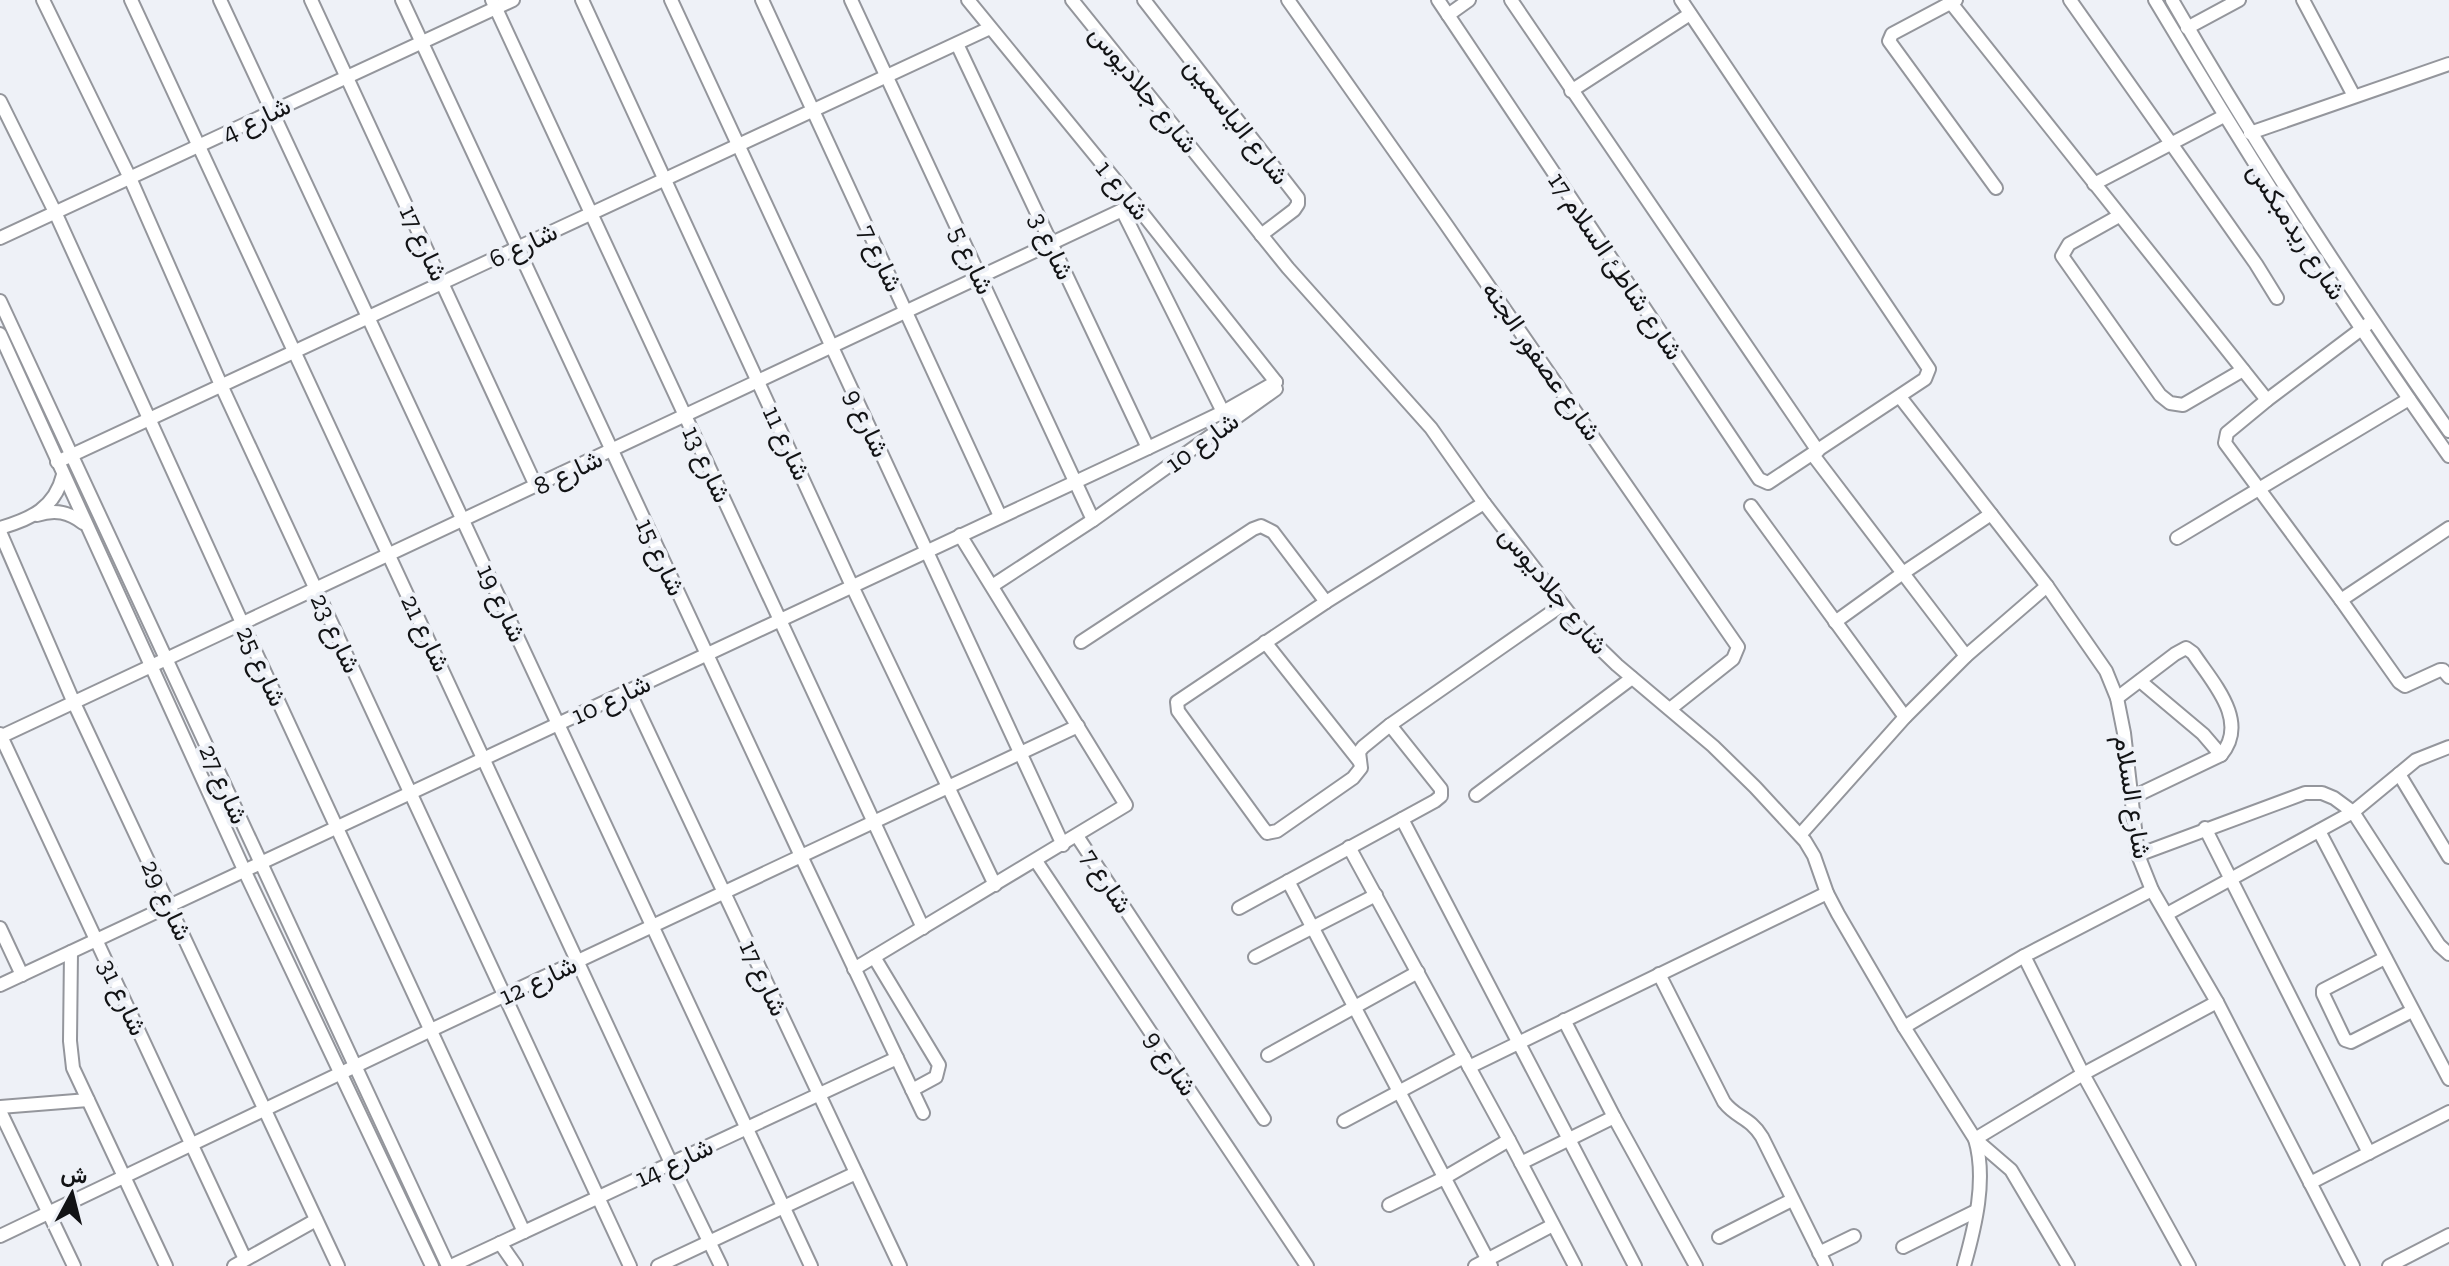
<svg xmlns="http://www.w3.org/2000/svg" width="2449" height="1266" font-family="'Zilla Slab',Vazirmatn,serif">
<style>
.lines{fill:none;stroke-linecap:round;stroke-linejoin:round}
.minor-casing{stroke:#94969c;stroke-width:16}
.minor{stroke:#fff;stroke-width:12}
.labels{text-anchor:middle;dominant-baseline:central;stroke-width:8;stroke-linejoin:round;paint-order:stroke}
.street-label{font-size:26px;fill:#121315;stroke:#eef1f7}
</style>
<rect width="100%" height="100%" fill="#eef1f7"/>
<g class="lines">
<defs>
<g id="minor">
<polyline points="43,0 130,178 221,385 630,1266"/>
<polyline points="131,0 671,1163 721,1266"/>
<polyline points="220,0 811,1266"/>
<polyline points="311,0 536,486"/>
<polyline points="402,0 801,856 923,1113"/>
<polyline points="492,0 923,928"/>
<polyline points="582,0 852,586 995,885"/>
<polyline points="671,0 1063,845"/>
<polyline points="762,0 1000,516"/>
<polyline points="851,0 1093,520"/>
<polyline points="968,0 1135,204 1276,382"/>
<polyline points="1072,0 1288,268 1431,428 1484,503 1585,634 1617,665 1713,746 1755,787 1805,841 1814,856 1827,893 1838,914 1904,1027 1975,1139 2011,1170 2068,1266"/>
<polyline points="1144,0 1298,198 1298,204 1294,210 1261,235"/>
<polyline points="1288,0 1445,223 1738,647 1733,659 1670,709"/>
<polyline points="1438,0 1759,479 1768,483 1925,379 1929,369 1681,0"/>
<polyline points="1511,0 1818,451"/>
<polyline points="1956,0 1892,34 1889,41 1996,188"/>
<polyline points="2070,0 2256,264 2277,298"/>
<path d="M2155,0C2248,156 2344,308 2449,456"/>
<path d="M2172,0C2257,148 2351,291 2449,431"/>
<polyline points="2303,0 2354,96"/>
<polyline points="1951,3 2267,400"/>
<polyline points="1448,15 1469,0"/>
<polyline points="2187,28 2239,0"/>
<polyline points="957,44 1148,448"/>
<polyline points="1571,91 1690,14"/>
<polyline points="0,101 55,212 243,625 524,1232"/>
<polyline points="2250,133 2449,64"/>
<polyline points="2094,184 2224,116"/>
<polyline points="1122,210 1223,412"/>
<polyline points="2119,216 2069,244 2062,256 2160,395 2170,403 2183,405 2243,370"/>
<polyline points="0,238 513,0"/>
<polyline points="0,301 448,1266"/>
<polyline points="2372,321 2267,400 2227,433 2225,443 2341,600 2399,682 2405,686 2440,670 2443,670 2449,677"/>
<polyline points="0,334 245,872 432,1266"/>
<polyline points="1900,397 2047,586 2106,671 2117,698 2124,733 2138,855 2152,890 2217,1002 2353,1266"/>
<polyline points="1813,455 1966,656"/>
<polyline points="57,462 990,28"/>
<polyline points="1484,503 1326,602 1177,702 1178,711 1263,828 1267,833 1277,831 1353,778 1361,768 1359,752 1363,747 1390,725 1562,605"/>
<polyline points="1751,506 1905,717"/>
<path d="M37,515C55,509 69,512 83,523"/>
<path d="M0,528C31,519 55,508 63,475"/>
<polyline points="0,532 74,703 338,1266"/>
<polyline points="2177,538 2409,399"/>
<polyline points="992,586 1093,520 1276,389"/>
<polyline points="2341,600 2449,528"/>
<polyline points="1835,622 1903,573 1991,514"/>
<polyline points="1081,642 1253,529 1261,526 1273,532 1326,602"/>
<polyline points="1265,642 1360,762"/>
<polyline points="2140,681 2203,734 2221,755"/>
<polyline points="629,691 900,1266"/>
<path d="M2117,698L2175,654L2186,648L2193,653C2212,682 2250,721 2221,755L2131,798"/>
<polyline points="0,734 245,1259"/>
<polyline points="0,737 1135,204"/>
<polyline points="2399,774 2449,857"/>
<polyline points="1476,795 1632,678"/>
<polyline points="1402,819 1635,1266"/>
<polyline points="2205,828 2369,1153"/>
<polyline points="2319,831 2449,1079"/>
<polyline points="1800,835 1905,717 1966,656 2047,586"/>
<polyline points="1077,836 1264,1119"/>
<polyline points="1349,847 1509,1140 1575,1266"/>
<polyline points="2138,855 2305,793 2322,793 2334,798 2353,812 2439,945 2449,954"/>
<polyline points="1036,861 1307,1266"/>
<polyline points="1288,881 1491,1266"/>
<polyline points="1239,908 1435,801 1441,796 1441,789 1390,725"/>
<polyline points="2167,914 2353,812 2416,760 2449,747"/>
<polyline points="0,928 22,975"/>
<polyline points="71,952 70,1041 73,1068 166,1266"/>
<polyline points="2024,956 2083,1074 2189,1266"/>
<polyline points="874,957 939,1065 936,1077 912,1090"/>
<polyline points="1255,957 1376,895"/>
<polyline points="2385,958 2323,990 2323,994 2345,1040 2351,1042 2412,1011"/>
<polyline points="854,969 1126,805 960,535"/>
<path d="M1659,974L1724,1102C1736,1118 1750,1117 1762,1137L1826,1266"/>
<polyline points="0,985 1148,448 1223,412 1276,382"/>
<polyline points="1564,1020 1614,1117 1696,1266"/>
<polyline points="1904,1027 2024,956 2152,890"/>
<polyline points="1268,1055 1418,972"/>
<polyline points="1469,1067 1827,893"/>
<polyline points="0,1107 88,1100"/>
<polyline points="0,1111 74,1266"/>
<polyline points="1344,1121 1464,1057"/>
<polyline points="1521,1163 1614,1117"/>
<polyline points="2310,1183 2449,1112"/>
<polyline points="1389,1205 1444,1178 1509,1140"/>
<polyline points="0,1236 431,1030 1078,726"/>
<polyline points="1719,1237 1792,1200"/>
<polyline points="500,1243 516,1266"/>
<polyline points="1903,1247 1976,1211"/>
<polyline points="1819,1253 1854,1236"/>
<polyline points="234,1266 316,1220"/>
<polyline points="451,1266 897,1058"/>
<polyline points="658,1266 856,1173"/>
<polyline points="1475,1266 1553,1225"/>
<path d="M1964,1266C1975,1227 1987,1179 1975,1139L2083,1074L2217,1002"/>
<polyline points="2389,1266 2449,1235"/>
</g>
</defs>
<use href="#minor" class="minor-casing"/>
<use href="#minor" class="minor"/>
</g>
<g class="labels">
<g class="street-label">
<text transform="translate(1144 89) rotate(51)">شارع جلاديوس</text>
<text transform="translate(256 119) rotate(-25)">شارع 4</text>
<text transform="translate(1237 121) rotate(52)">شارع الياسمين</text>
<text transform="translate(1123 190) rotate(51)">شارع 1</text>
<text transform="translate(2297 231) rotate(57)">شارع ريدمبكس</text>
<text transform="translate(424 243) rotate(65)">شارع 17</text>
<text transform="translate(523 245) rotate(-25)">شارع 6</text>
<text transform="translate(1052 246) rotate(65)">شارع 3</text>
<text transform="translate(881 258) rotate(65)">شارع 7</text>
<text transform="translate(972 260) rotate(65)">شارع 5</text>
<text transform="translate(1616 266) rotate(56)">شارع شاطئ السلام 17</text>
<text transform="translate(1542 361) rotate(55)">شارع عصفور الجنه</text>
<text transform="translate(867 423) rotate(65)">شارع 9</text>
<text transform="translate(1202 442) rotate(-36)">شارع 10</text>
<text transform="translate(787 443) rotate(65)">شارع 11</text>
<text transform="translate(707 464) rotate(65)">شارع 13</text>
<text transform="translate(568 472) rotate(-25)">شارع 8</text>
<text transform="translate(661 557) rotate(65)">شارع 15</text>
<text transform="translate(1554 590) rotate(51)">شارع جلاديوس</text>
<text transform="translate(502 603) rotate(65)">شارع 19</text>
<text transform="translate(336 633) rotate(65)">شارع 23</text>
<text transform="translate(426 633) rotate(65)">شارع 21</text>
<text transform="translate(262 666) rotate(65)">شارع 25</text>
<text transform="translate(611 699) rotate(-25)">شارع 10</text>
<text transform="translate(224 784) rotate(66)">شارع 27</text>
<text transform="translate(2133 797) rotate(81)">شارع السلام</text>
<text transform="translate(1107 881) rotate(57)">شارع 7</text>
<text transform="translate(167 900) rotate(65)">شارع 29</text>
<text transform="translate(764 978) rotate(65)">شارع 17</text>
<text transform="translate(538 980) rotate(-25)">شارع 12</text>
<text transform="translate(123 997) rotate(65)">شارع 31</text>
<text transform="translate(1171 1063) rotate(56)">شارع 9</text>
<text transform="translate(674 1162) rotate(-25)">شارع 14</text>
</g>
</g>
<g transform="translate(72 1194) rotate(7)" stroke="#eef1f7" stroke-width="6" paint-order="stroke">
<path d="M0-6L14 30L0 20L-14 30Z" fill="#121315"/>
<text y="-12" font-size="22" font-weight="bold" text-anchor="middle" fill="#121315">ش</text>
</g>
</svg>
